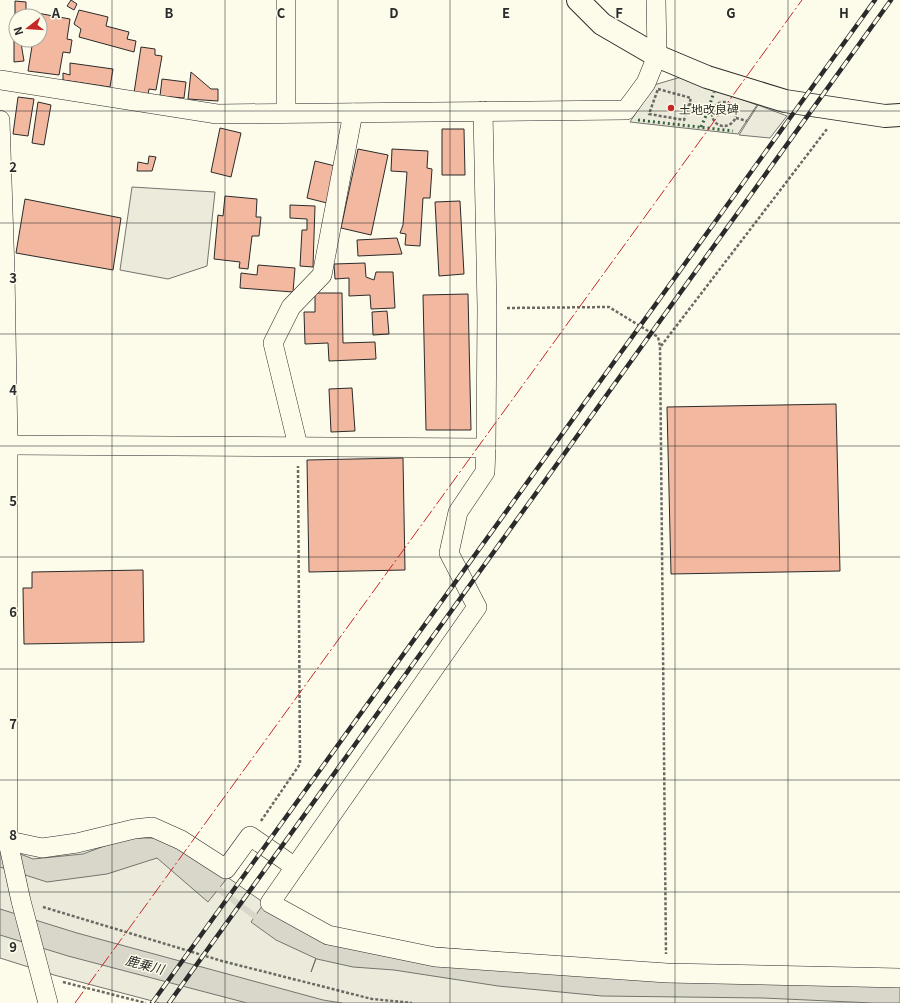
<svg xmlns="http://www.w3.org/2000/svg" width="900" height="1003" font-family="Georgia,'Noto Sans JP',serif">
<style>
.green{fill:#ecebdb;stroke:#74746e}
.parking{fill:#eceadb;stroke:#74746e}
.water{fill:#d8d7c9;stroke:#74746e}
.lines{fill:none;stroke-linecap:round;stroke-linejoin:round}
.stream{stroke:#d8d7c9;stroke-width:6}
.building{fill:#f2b8a0;stroke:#2b2b2b}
.street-casing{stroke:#2b2b2b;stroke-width:20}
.secondary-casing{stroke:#2b2b2b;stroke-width:24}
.path{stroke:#6a6964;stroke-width:2.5;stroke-dasharray:3 2;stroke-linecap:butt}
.street{stroke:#fdfbea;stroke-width:19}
.secondary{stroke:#fdfbea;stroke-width:22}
.rail-casing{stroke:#2b2b2b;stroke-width:4.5}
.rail{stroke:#fdfbea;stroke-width:3;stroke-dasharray:9;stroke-linecap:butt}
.hedge{stroke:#34623c;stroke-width:3;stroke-dasharray:2 3;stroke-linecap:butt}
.power{stroke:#c62828;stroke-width:1;stroke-dasharray:14 3 2 3;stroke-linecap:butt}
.grid{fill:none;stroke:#2b2b2b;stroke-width:1;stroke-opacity:0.55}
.poi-dot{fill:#c62828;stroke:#fdfbea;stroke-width:1.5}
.labels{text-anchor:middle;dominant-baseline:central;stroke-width:3;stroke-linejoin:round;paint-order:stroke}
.poi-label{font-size:12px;fill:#2b2b2b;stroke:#fdfbea;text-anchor:start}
.water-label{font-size:13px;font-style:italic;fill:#2b2b2b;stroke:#fdfbea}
.grid-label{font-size:13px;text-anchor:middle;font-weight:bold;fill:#2b2b2b;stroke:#fdfbea;stroke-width:3;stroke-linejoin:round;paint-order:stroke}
</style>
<rect width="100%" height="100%" fill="#fdfbea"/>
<g class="green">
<polygon points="681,77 757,105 738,134 630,122 654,85"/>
<polygon points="132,187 215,192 207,266 168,279 120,270"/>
<polygon points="144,831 180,844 267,905 324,935 311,972 325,935 900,1003 160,1003 54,975 0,958 0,842"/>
</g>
<polygon class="parking" points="758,105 787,116 770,138 739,135"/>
<g class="water">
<polygon points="126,838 156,838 174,842 228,877 208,902 157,858 107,874 47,882 0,867 0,846 33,859 83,854"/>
<polygon points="262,906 320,939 900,982 900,1003 873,1003 763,998 602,996 498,986 394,970 353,967 317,959 276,940 251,922"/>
<polygon points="0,909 77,933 323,1000 342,1003 247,1003 68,956 0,935"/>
</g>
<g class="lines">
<polyline class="stream" points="213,885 260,920"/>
</g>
<g class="building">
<polygon points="71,0 77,4 74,10 67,6"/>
<polygon points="15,1 26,2 26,15 15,16"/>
<polygon points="79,10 108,17 106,26 129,32 127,39 136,41 134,52 79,37 81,29 74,24"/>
<polygon points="37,13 70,19 67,39 72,40 70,53 63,52 59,75 28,71 33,40 40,40 40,16 36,16"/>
<polygon points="16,26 16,40 28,40 28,42 21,43 24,61 14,62 14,27"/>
<polygon points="141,47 155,49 155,55 162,56 156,90 149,89 148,95 134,93"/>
<polygon points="70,63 113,69 110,87 63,80 63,73 70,75"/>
<polygon points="191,72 211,89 218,89 218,101 188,99"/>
<polygon points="162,79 186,82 184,98 160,96"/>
<polygon points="18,97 34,99 28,136 13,134"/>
<polygon points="38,102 51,105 44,145 32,143"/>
<polygon points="220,128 241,133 231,177 211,172"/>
<polygon points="442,129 464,129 465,175 442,175"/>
<polygon points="358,149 388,155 371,235 341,228"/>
<polygon points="392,149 428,151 427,168 432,169 430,198 423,198 420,246 405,245 406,234 400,233 403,225 407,172 391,171"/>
<polygon points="149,156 156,157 152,171 137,171 138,162 148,164"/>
<polygon points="315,161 335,166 327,203 307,198"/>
<polygon points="225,196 257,199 256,217 261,217 259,236 252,236 248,269 239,268 240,262 214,259 218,215 223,216"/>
<polygon points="25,199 121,218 113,270 16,253"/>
<polygon points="460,201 464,274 439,276 435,202"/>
<polygon points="290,205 315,206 313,267 300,266 302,230 307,230 307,219 290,218"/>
<polygon points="397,238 402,254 358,256 357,240"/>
<polygon points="365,263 366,277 374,280 376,272 393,272 395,308 371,309 370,295 349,296 349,278 335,279 334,264"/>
<polygon points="258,265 295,268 293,292 240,288 241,273 257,275"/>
<polygon points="315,293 342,293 343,343 375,342 376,359 329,361 328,343 305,344 304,312 315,312"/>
<polygon points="468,294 471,430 426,430 423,295"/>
<polygon points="387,311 389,334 373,335 372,312"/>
<polygon points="352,388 355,431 331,432 329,389"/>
<polygon points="836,404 840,571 671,574 667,407"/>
<polygon points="403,458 405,570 309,572 307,460"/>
<polygon points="143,570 144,642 24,644 23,588 32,588 32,572"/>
</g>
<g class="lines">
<defs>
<g id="street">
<polyline points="0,80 217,114 626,110 646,83 657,56 656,0"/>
<polyline points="286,113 286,0"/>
<polyline points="0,120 5,272 8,445 8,842 21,901 48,1003"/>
<polyline points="8,445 486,448 487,308 483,111"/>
<polyline points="298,446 273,343 291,307 322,275 353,113"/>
<polyline points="0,839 42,848 77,843 134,829 152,827 181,840 226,869 250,836 295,867 270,903 328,935 435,957 667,973 900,978"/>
<polyline points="295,867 477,607 449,553 458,512 485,472 486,448"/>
</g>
<polyline id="secondary" points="578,0 602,24 657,56 707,77 785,101 885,116 900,115"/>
</defs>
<use href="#street" class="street-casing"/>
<use href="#secondary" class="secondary-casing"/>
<g class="path">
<polygon points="658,89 691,98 684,120 649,114"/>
<circle cx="724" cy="114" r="12"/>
<polyline points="689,104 713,110"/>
<polyline points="736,118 747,121"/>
<polyline points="507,308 609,307 658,337 660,346 666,954"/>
<polyline points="661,346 827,129"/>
<polyline points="261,821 300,764 298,466"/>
<polyline points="43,907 222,961 372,999 412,1003"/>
<polyline points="63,982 146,1003"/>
</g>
<use href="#street" class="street"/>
<use href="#secondary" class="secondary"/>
<defs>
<g id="rail">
<polyline points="152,1003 875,0"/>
<polyline points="169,1003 891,0"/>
</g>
</defs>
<use href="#rail" class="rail-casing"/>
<use href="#rail" class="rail"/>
<g class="hedge">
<polyline points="709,107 714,92"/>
<polyline points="638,120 733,131"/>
<polyline points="701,127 708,111"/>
</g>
<polyline class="power" points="75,1003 802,0"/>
</g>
<path class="grid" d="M112,0V1003M225,0V1003M338,0V1003M450,0V1003M562,0V1003M675,0V1003M788,0V1003M0,111H900M0,223H900M0,334H900M0,446H900M0,557H900M0,669H900M0,780H900M0,892H900"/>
<circle class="poi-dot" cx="671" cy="108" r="4"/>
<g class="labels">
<g class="poi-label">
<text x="679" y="108">土地改良碑</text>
</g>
<g class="water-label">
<text transform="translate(145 964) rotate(15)">鹿乗川</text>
</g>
</g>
<g class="grid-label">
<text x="56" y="18">A</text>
<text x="169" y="18">B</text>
<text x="281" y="18">C</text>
<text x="394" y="18">D</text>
<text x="506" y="18">E</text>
<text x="619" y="18">F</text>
<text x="731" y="18">G</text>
<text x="844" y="18">H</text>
<text x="13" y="172">2</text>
<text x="13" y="283">3</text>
<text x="13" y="395">4</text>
<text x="13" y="506">5</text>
<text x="13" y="617">6</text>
<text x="13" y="729">7</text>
<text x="13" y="840">8</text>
<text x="13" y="952">9</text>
</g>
<g transform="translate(28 28) rotate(253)"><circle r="19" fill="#fdfbea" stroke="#a9a89e"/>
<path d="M0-3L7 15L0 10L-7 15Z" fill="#c62828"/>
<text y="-6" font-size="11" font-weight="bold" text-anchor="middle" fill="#2b2b2b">N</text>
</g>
</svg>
